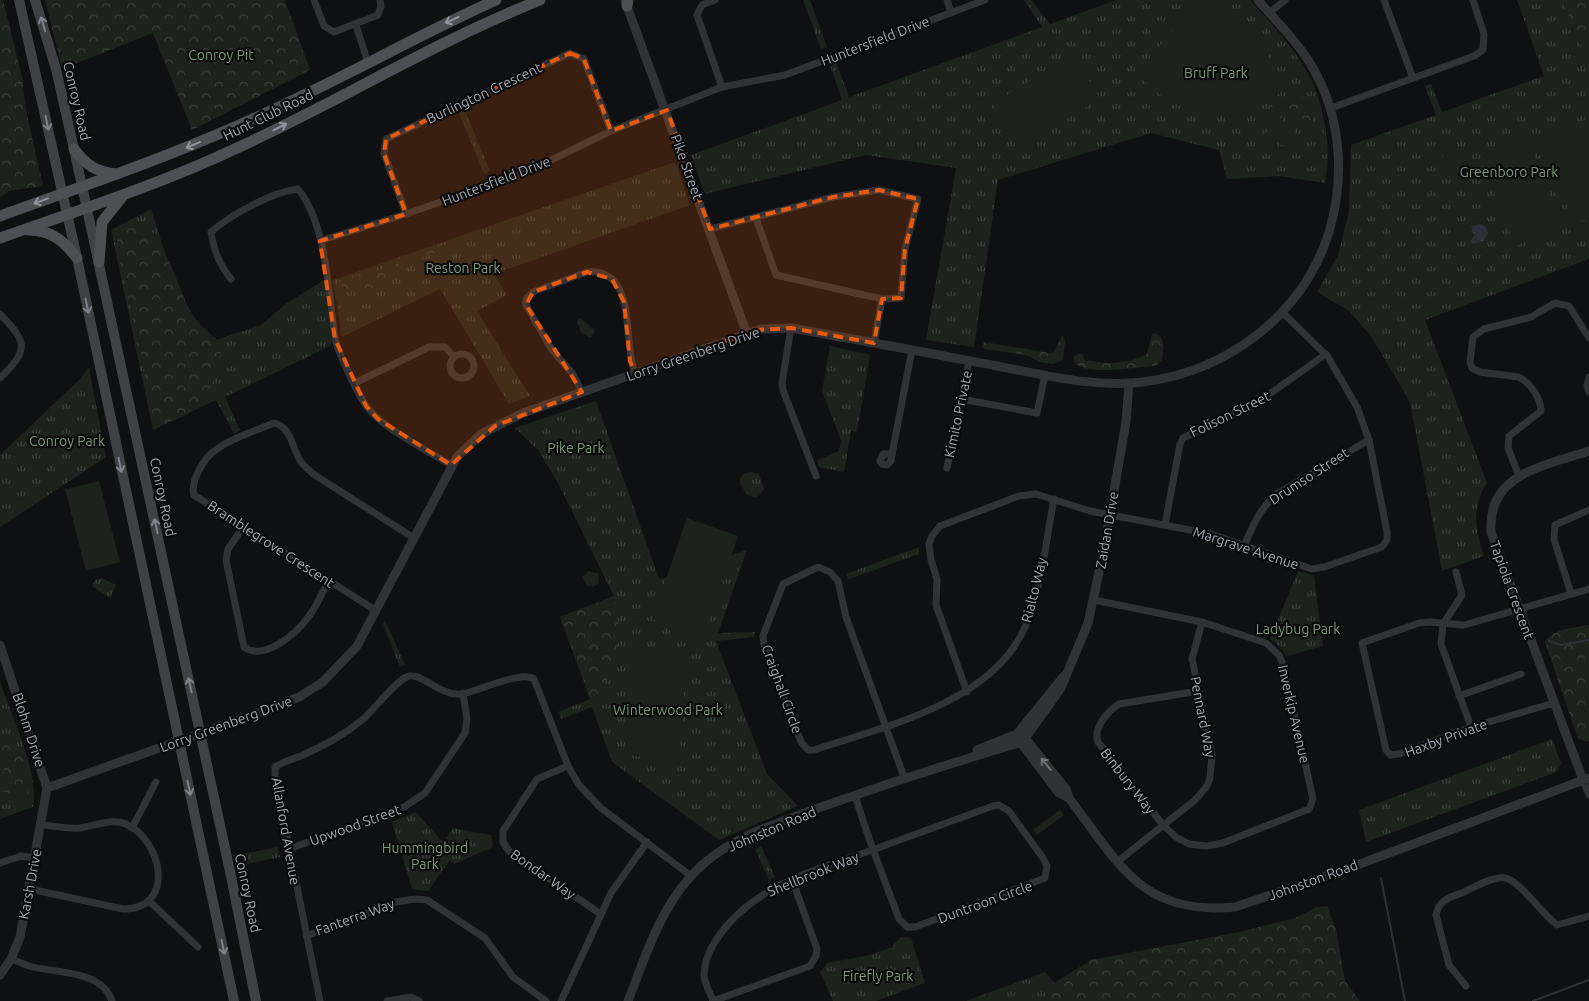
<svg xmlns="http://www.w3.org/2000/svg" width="1589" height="1001" font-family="Ubuntu,sans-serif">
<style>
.grass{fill:url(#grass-tufts)}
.forest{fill:url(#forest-crowns)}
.pitch{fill:#1c231d}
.water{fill:url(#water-ripples)}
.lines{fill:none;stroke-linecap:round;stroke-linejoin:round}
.stream{stroke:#2a3238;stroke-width:2}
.minor{stroke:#313235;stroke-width:7}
.tertiary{stroke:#313235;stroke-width:9}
.secondary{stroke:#3f4145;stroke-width:10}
.primary{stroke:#4d4f54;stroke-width:11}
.oneway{stroke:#91959e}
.oneway2{stroke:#7f838b}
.oneway3{stroke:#6f7279}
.marked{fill:#e8590c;fill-opacity:0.2;stroke:#e8590c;stroke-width:4;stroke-dasharray:10 6;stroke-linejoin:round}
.labels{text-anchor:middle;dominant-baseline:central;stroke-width:4.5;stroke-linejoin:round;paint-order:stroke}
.street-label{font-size:14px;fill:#a2a7b0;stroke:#0b0b0c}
.park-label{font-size:14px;fill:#7b997b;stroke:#0b0b0c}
</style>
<defs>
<pattern id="grass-tufts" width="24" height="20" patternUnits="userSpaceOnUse" patternTransform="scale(1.25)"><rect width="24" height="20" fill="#1c231d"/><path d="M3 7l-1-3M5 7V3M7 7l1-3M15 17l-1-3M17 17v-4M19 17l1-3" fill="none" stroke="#3a403b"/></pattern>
<pattern id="forest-crowns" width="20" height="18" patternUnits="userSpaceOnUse" patternTransform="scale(1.25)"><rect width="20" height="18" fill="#1c231d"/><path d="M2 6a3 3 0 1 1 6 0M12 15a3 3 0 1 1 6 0" fill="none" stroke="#3a403b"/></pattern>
<pattern id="water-ripples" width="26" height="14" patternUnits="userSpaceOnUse" patternTransform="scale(1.25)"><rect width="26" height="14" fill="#2a3238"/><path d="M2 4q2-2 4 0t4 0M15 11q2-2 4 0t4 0" fill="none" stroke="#464d52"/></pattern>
</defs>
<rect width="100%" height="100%" fill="#0f1011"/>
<g class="grass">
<polygon points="803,0 810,0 827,47 821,49"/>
<path d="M1024,0H1031L1050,24L1116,0H1250C1268,20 1288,41 1302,63C1323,96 1333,145 1325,183L1279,176L1227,179L1219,150L1151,133L998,180L974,347L926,340L956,168L866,155L705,194L691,155L842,100L830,65L836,62L849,97L1042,27Z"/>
<path d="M1517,0H1589V259L1425,320L1487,483C1471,508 1475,529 1484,556L1442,571L1410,402L1371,336L1349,311L1317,292L1338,255L1349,212L1351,145L1436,115L1425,86L1431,84L1442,112L1544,76Z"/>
<polygon points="465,111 490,171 484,174 459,113"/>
<polygon points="675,162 690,205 494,274 507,295 477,311 530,396 509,404 440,289 342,337 333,280"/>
<polygon points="151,209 181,303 210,342 261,325 287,303 324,280 332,345 225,397 240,430 234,434 216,400 153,430 111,230"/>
<polygon points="580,318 594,329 594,334 590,338 581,332 577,322"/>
<polygon points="830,346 870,355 857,432 851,431 844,472 819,467 817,460 839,451 841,440 822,391"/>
<polygon points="89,368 106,457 0,527 0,455 81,378"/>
<polygon points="596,401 659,579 747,550 718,633 755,632 754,637 716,641 767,774 798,806 719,840 612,762 592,707 561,719 558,712 590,699 560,617 614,596 559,485 539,451 515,428"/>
<polygon points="751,472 759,474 764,489 757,498 747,495 740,483 740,478 744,474"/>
<polygon points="919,547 919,554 849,579 846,574"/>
<polygon points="589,571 598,574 599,583 593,587 587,586 582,577"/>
<polygon points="1298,571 1314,576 1323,646 1287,656 1280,647 1270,639"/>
<polygon points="102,578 116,585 110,598 92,586 95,580"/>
<polygon points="385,620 405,665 400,667 383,624"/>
<path d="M0,682C11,713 40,776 33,807L0,819Z"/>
<polygon points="1552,739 1561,763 1557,772 1366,842 1359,810"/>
<polygon points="1060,810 1064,815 1037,835 1033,830"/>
<polygon points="416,812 443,842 453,828 491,835 493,847 454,864 450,860 428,891 412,889 392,822"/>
<polygon points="761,846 775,877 769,880 755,849"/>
<polygon points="278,847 280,857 244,865 242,854"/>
<polygon points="901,937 911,938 925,983 876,1001 833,1001 820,972 827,963 866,956 892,947"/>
<polygon points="1045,972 1054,983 1050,989 1049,1001 966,1001"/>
</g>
<g class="forest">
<polygon points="0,0 3,0 22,77 26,110 43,186 9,191 0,197"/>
<polygon points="45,0 285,0 310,70 192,130 153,33 62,69"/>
<polygon points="1560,0 1589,0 1589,55 1572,34 1568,13"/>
<polygon points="1298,96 1303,97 1307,111 1314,117 1307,131 1301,129 1304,119 1302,116 1267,106 1278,102 1289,103"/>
<path d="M133,227C171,235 175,289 194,317C201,327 213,336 222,344C217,376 210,407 175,420C167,422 161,425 153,424L151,401L116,244L121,231Z"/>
<path d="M457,239H464L465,242L420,259L378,288L346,289L338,283C344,275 360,274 370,272C400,264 429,252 457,239Z"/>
<path d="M1155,333C1167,338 1163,350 1162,360L1156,366C1139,366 1082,378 1074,361V356L1078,354H1082L1085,361C1093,360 1098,363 1106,363C1120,363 1135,361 1147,354L1152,334Z"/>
<polygon points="1062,335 1065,340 1063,360 1053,364 1040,362 1026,355 984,349 982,346 984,342 1050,353 1054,352"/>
<polygon points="614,596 620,632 615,658 600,692 590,697 560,617"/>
<path d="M1589,625V742L1578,739L1545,642C1554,628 1573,628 1589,625Z"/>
<polygon points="2,740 12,742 13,745 8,753 9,756 19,749 24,757 30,790 25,798 19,798 13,794 0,791 0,778 4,769 0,764 0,743"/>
<polygon points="1327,906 1336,930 1345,981 1360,1001 1049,1001 1050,989 1054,983 1091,960 1239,932 1295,918 1317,907"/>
</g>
<g class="pitch">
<polygon points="1207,0 1225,0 1256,35 1287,87 1269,101 1246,113 1208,114 1169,102 1137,75 1170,33"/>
<polygon points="1073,54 1100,99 1018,148 992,104"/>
<polygon points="1272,115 1283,118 1276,142 1264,139"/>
<polygon points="1287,119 1298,123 1290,147 1279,144"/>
<polygon points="1589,119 1589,218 1573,224 1542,135"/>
<polygon points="1527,139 1562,228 1515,246 1481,157"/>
<polygon points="1443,151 1459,152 1456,176 1441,174"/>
<polygon points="99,481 120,562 86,571 65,489"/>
<polygon points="687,518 738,536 703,637 652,619"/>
<polygon points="632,651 687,655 679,760 624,755"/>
</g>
<polygon class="water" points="1480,224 1486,227 1488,233 1483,241 1472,244 1471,240 1475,235 1471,226"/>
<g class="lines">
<g class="stream">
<polyline points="1549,641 1561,645 1589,640"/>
<polyline points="1381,878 1405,1001"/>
<polyline points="1533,1001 1589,980"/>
</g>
<g class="minor">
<polyline points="314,0 324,26 334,32 378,15 381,6 380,0"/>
<polyline points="715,0 702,5 697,15 722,87"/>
<polyline points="947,0 951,13"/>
<polyline points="1384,0 1413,78"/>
<polyline points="1269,13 1285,0"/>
<polyline points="356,25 368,63"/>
<polyline points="1331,108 1474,56 1483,50 1484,34 1473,0"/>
<polyline points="406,214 384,154 386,139 570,53 584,59 611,131"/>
<polyline points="710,229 833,197 879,190 918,199 905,249 901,298 882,299 776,275 756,218"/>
<polyline points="320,241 406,214 524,173 611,131 722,87 785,75 985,0"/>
<path d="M231,279C219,264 214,251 211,232C232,214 270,193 298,189C327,224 328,293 335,338C337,351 358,395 367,407C382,428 428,451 451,465"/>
<path d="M0,314C28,343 29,350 0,378"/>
<polyline points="791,328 782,383 783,390 816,476"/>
<polyline points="874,343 882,299"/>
<circle cx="462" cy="366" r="12"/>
<polyline points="1589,377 1587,386 1589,392"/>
<polyline points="355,383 429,347 445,347 454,357"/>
<path d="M582,392L573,374L552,350L526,305V299L533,292L587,272C639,268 622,343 635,373"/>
<polyline points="961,399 1037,413 1045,375"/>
<polygon points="883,454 892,454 891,461 887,465 882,464 880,461"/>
<polyline points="892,454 912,350"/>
<polyline points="947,468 969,361"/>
<path d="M1519,476L1508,448L1509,436L1541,411C1541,398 1530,383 1519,377L1480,372L1472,368L1470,362L1473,337L1484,329L1531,317L1555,303L1569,306L1589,338"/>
<polyline points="1165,525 1180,444 1183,438 1254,405 1326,354"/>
<path d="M244,526L228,549L226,560L244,647C264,662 297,633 309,616C317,606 322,593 328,582"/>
<path d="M1244,546C1253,525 1260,508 1278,493L1369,440"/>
<polyline points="1456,572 1462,595 1443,624 1441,644 1471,727"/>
<polyline points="1571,594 1554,539 1555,525 1589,510"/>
<path d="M1094,600L1202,622L1266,643L1279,655L1284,667L1313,799L1309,809L1223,843L1207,846L1189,844L1176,837L1163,825L1098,742C1093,728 1107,712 1119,704L1199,691"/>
<path d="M375,610L194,495C190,481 204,457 217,449C233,437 256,431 274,423C292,427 292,449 301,462C304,466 309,470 313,474L414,538"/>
<polyline points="967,692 936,605 937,579 931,560 929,544 932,536 940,526 1019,496 1036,494 1090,511 1211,534 1312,569 1324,567 1382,547 1387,540 1387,532 1369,440 1357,407 1328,357 1282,312"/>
<polyline points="1459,696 1521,674"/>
<polyline points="1554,703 1471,727 1399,754 1390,755 1386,750 1362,643 1419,623 1430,622 1464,625 1589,589"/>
<polyline points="568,766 537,779 503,831 503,842 509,851 599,913"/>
<path d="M904,777L846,617L838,581L830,572L818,567L783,584L763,636L764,644L801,742L808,750H814C887,726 994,702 1026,625C1042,586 1046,540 1054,499"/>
<polyline points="1583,780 1589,795"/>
<polyline points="132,828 156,782"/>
<polyline points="289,849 404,807 425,793 465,733 467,719 463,693"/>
<polyline points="1117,862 1195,800 1207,786 1210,778 1212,754 1192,659 1202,622"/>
<polyline points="0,863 21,856 35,858"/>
<path d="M30,889L123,909C176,909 163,841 126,824C111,818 95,826 80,828C68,829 54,826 42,825"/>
<polyline points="149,901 198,947"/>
<polyline points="306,936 396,902 415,899 427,900 485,938 513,977 546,1001"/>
<path d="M11,959C17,961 23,964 29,966C56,974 101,969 112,1001"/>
<path d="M1466,986L1449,965L1436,915C1439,899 1451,897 1464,892C1475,887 1493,876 1505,878C1519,880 1543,915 1557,925L1589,916"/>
<path d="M320,1001L275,777V767C284,761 294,759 303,755C324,746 345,734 362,720C373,711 398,678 409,676C422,673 441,697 462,694C479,691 521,670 534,679L568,766L579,785L601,808L691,876"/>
<polyline points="387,1001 411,997 419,1001"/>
<polyline points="561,1001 611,893 647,842"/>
<path d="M713,1001C710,993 705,984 704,976C704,963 709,951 716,940C752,885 817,870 875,849C914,835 954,820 993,806L999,805L1009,811L1043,858L1047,866L1045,878L915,927H907L899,919C884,878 867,837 855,795"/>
<polyline points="713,1001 810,966 816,956 817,949 792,879"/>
</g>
<g class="tertiary">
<polyline points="625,1 747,334"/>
<polyline points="0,645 47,788 20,937 11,959 0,975"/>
<polyline points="1017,734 1064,676"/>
<polyline points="1018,739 1059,793 1069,798"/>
<path d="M977,750L1017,734L1025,738L1066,789L1069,798C1119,864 1142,916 1235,907L1344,870L1589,778"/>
<path d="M1583,780L1491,532C1487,473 1545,466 1589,451"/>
<path d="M47,788L271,708L299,697L323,682L357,646L457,457L481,434L523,413L761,329L791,328C860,340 928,353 997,366C1044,375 1095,388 1143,382C1228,371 1303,315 1329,232C1346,175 1341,111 1308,60C1294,38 1275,20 1258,0"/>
<path d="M628,1001C645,958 659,911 691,876C725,838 778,823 824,806C889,783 954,762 1019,743L1025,738L1061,688L1088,623L1103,554L1126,422L1129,383"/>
</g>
<g class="secondary">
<polyline points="19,0 77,258 234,1001"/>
<polyline points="35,0 56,69 74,149 231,876 256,1001"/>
</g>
<g class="primary">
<polyline points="627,6 628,0"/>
<path d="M74,149C86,165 96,172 116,174"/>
<path d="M0,216C80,187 160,160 237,126C326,88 409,39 496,0"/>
<path d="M29,230C51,230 64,241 77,258"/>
<path d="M0,238C80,210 161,184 237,148C339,101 435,42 540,0"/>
<polyline points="99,262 102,222 122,197"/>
</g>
</g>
<defs><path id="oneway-shaft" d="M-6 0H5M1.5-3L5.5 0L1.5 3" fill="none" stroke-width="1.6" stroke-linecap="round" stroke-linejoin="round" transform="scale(1.25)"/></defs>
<g class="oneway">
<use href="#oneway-shaft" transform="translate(452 20) rotate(156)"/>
<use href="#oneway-shaft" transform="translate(280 127) rotate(-27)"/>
<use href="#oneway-shaft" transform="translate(193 145) rotate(157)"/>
<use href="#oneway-shaft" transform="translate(41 201) rotate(160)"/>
</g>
<g class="oneway2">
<use href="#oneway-shaft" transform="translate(43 24) rotate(-107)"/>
<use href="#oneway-shaft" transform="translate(47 123) rotate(78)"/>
<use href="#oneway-shaft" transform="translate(87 306) rotate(78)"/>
<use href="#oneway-shaft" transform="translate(120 465) rotate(78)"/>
<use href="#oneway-shaft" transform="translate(156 526) rotate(-102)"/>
<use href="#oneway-shaft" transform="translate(190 685) rotate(-102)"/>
<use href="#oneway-shaft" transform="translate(189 788) rotate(78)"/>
<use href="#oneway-shaft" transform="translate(223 947) rotate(78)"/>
</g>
<use class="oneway3" href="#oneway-shaft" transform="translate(1046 764) rotate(-129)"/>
<path class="marked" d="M570,53L584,59L611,131L667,110L710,229L833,197L879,190L918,199L905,249L901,298L882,299L874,343L791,328L757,330L635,373L630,361L624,302L612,279L587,272L533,292L526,305L582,392L495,426L451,465L378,419L366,406L335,339L320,241L406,214L384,154L386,139Z"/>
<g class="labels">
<g class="street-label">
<text transform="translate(875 41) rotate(-21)">Huntersfield Drive</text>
<text transform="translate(484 93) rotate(-25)">Burlington Crescent</text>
<text transform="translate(77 101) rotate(77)">Conroy Road</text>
<text transform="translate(268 115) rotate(-26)">Hunt Club Road</text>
<text transform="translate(687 167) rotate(70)">Pike Street</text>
<text transform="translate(496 181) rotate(-21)">Huntersfield Drive</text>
<text transform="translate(693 354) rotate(-19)">Lorry Greenberg Drive</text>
<text transform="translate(958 414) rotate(-78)">Kimito Private</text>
<text transform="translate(1230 414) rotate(-26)">Folison Street</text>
<text transform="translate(1309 476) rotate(-33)">Drumso Street</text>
<text transform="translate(163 497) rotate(78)">Conroy Road</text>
<text transform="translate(1107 530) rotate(-80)">Zaidan Drive</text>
<text transform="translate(271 544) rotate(33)">Bramblegrove Crescent</text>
<text transform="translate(1246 548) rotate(18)">Margrave Avenue</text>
<text transform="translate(1034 590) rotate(-76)">Rialto Way</text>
<text transform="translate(1512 590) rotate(70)">Tapiola Crescent</text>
<text transform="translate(782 689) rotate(70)">Craighall Circle</text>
<text transform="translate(1294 714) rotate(77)">Inverkip Avenue</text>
<text transform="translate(1203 717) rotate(79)">Pennard Way</text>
<text transform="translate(226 724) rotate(-20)">Lorry Greenberg Drive</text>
<text transform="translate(29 730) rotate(72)">Blohm Drive</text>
<text transform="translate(1446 738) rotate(-20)">Haxby Private</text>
<text transform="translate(1128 781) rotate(52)">Binbury Way</text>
<text transform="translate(355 825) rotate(-20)">Upwood Street</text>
<text transform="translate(772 829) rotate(-23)">Johnston Road</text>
<text transform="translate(286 831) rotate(80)">Allanford Avenue</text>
<text transform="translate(543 874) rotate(35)">Bondar Way</text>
<text transform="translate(813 874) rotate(-22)">Shellbrook Way</text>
<text transform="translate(1313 880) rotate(-20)">Johnston Road</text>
<text transform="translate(30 884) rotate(-79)">Karsh Drive</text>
<text transform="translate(248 893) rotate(78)">Conroy Road</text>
<text transform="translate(985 902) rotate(-20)">Duntroon Circle</text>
<text transform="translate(355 917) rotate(-20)">Fanterra Way</text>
</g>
<g class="park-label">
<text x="221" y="55">Conroy Pit</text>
<text x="1216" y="73">Bruff Park</text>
<text x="1509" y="172">Greenboro Park</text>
<text x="463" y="268">Reston Park</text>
<text x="67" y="441">Conroy Park</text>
<text x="576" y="448">Pike Park</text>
<text x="1298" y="629">Ladybug Park</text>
<text x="668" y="710">Winterwood Park</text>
<text x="425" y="848">Hummingbird<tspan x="425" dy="16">Park</tspan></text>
<text x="878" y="976">Firefly Park</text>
</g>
</g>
</svg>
